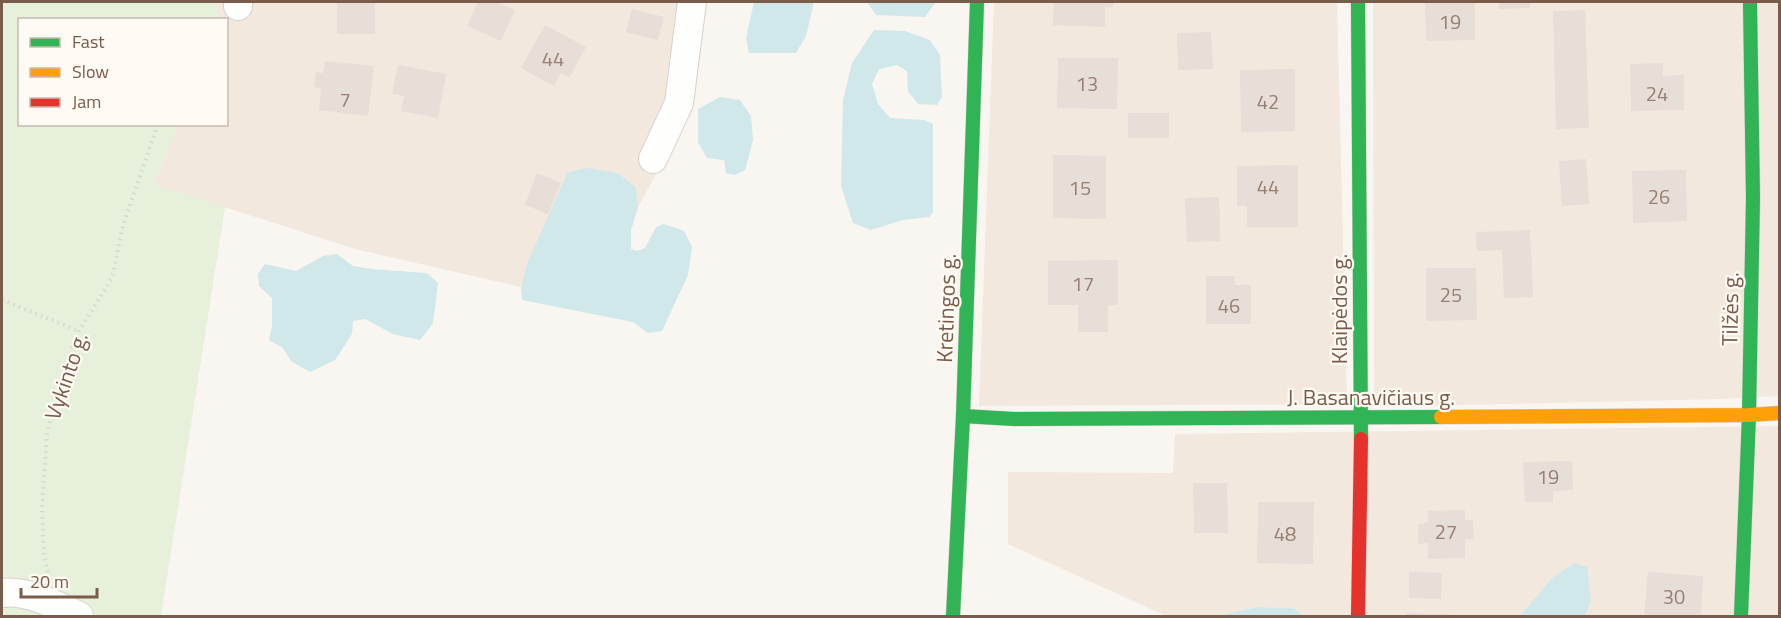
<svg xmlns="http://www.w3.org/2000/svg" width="1781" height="618" font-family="'Titillium Web',sans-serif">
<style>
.residential{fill:#f2e8de}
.green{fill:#e7f0db}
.water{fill:#d0e8ea}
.building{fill:#e6ded7}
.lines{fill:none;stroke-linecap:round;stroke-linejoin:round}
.street-casing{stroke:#d7d1cb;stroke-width:30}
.fast-casing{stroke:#d9d2cb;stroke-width:15}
.slow-casing{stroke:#d9d2cb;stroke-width:15}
.jam-casing{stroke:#d9d2cb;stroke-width:15}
.path{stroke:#dcd5d0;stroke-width:4;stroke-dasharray:1.5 4.5;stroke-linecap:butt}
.street{stroke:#fefefd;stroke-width:28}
.fast{stroke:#30b455;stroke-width:14}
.slow{stroke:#ff9f0a;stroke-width:14}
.jam{stroke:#e5322d;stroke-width:14}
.labels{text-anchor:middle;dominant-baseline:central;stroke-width:4.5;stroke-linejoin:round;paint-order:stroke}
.number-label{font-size:20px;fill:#977e72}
.street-label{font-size:22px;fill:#7a5c4d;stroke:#fffaf3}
</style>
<rect width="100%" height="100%" fill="#f9f5f0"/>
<g class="residential">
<polygon points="218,2 705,2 689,111 638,208 636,187 528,261 521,287 355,249 153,184 179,125 226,124 226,20 218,19"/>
<polygon points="994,2 1337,2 1347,404 979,406"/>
<polygon points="1373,2 1779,2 1779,396 1721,399 1374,407"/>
<polygon points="1779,426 1779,616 1585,616 1587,613 1551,579 1520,616 1303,616 1294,608 1257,607 1217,616 1166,616 1008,544 1008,472 1173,473 1175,434"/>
</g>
<polygon class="green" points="2,2 218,2 218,19 20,20 20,124 179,125 153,184 225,207 161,616 2,616"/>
<g class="water">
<polygon points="754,2 814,2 806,36 796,53 749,53 746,38"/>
<polygon points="867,2 935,2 935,3 925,17 876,15"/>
<polygon points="874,30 905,31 930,40 940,55 942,97 937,105 918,104 908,91 907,71 897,65 879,69 872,84 878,104 890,118 924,120 933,124 933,212 929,217 903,220 871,230 853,223 841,186 843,100 852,63"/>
<polygon points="720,97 740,100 751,116 753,140 745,170 735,175 726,173 724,160 707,158 698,142 698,109"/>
<polygon points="588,168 617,173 636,187 638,208 631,230 631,249 637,251 645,248 656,227 664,224 684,231 692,247 688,275 662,331 648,333 633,322 522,300 521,287 528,261 568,172"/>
<polygon points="337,254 353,266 371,269 427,273 438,283 433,323 420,340 393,334 365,319 353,321 352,334 335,360 310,372 291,361 283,348 269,340 272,326 272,298 259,286 258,274 265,264 296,271 323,256"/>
<polygon points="1574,563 1587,567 1591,600 1585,616 1520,616 1551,579"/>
<polygon points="1257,607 1294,608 1303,616 1217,616"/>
</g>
<g class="building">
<rect x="337" y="2" width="38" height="32"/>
<polygon points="478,2 497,2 515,10 501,41 467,26"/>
<polygon points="1054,2 1113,2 1113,7 1105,7 1105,27 1053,25"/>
<polygon points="1425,2 1475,2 1475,40 1426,41"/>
<polygon points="1499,2 1530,2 1530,8 1499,9"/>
<polygon points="632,9 664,17 658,40 626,32"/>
<polygon points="1585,10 1589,128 1556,129 1553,11"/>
<polygon points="545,25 586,47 569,78 561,73 554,86 521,68"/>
<polygon points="1211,32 1213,69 1178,70 1177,33"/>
<polygon points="1058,58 1118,58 1117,109 1057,108"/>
<polygon points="325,61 374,66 368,116 319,110 321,88 314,87 316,72 323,73"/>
<polygon points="1663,63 1663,76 1684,75 1684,110 1631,111 1630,64"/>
<polygon points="398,65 446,74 438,118 401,111 404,96 392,94"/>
<polygon points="1295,69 1295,131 1241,132 1240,70"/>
<rect x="1128" y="113" width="41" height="25"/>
<polygon points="1053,155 1106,156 1106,219 1053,218"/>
<polygon points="1586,159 1589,204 1562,206 1559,161"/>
<polygon points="1298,165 1298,227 1247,227 1247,206 1237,206 1237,166"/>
<polygon points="1686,170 1687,221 1633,223 1632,171"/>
<polygon points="537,173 561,183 548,214 525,205"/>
<polygon points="1219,197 1220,241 1187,242 1185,198"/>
<polygon points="1530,230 1533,297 1504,298 1502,250 1477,251 1476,232"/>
<polygon points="1118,260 1118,305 1108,305 1108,332 1078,332 1078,305 1048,305 1048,261"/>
<polygon points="1426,268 1476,268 1477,320 1426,321"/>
<polygon points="1206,276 1235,276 1235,285 1251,285 1251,324 1206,324"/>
<polygon points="1572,461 1573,490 1553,491 1553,502 1525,502 1523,462"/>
<polygon points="1193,483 1227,483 1228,533 1194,533"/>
<polygon points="1258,502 1314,502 1313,564 1257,563"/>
<polygon points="1465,510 1465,520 1473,520 1474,539 1465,539 1465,558 1428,559 1428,543 1418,544 1418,524 1428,523 1428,511"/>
<polygon points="1409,572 1442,573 1441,599 1409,598"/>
<polygon points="1648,572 1703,576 1701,616 1644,616"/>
<polygon points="1406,613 1449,614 1449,616 1406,616"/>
</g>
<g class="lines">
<defs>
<g id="street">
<polyline points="238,6 238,2"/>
<polyline points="653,159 679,103 692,2"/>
<path d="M2,593C28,590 56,605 79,616"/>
</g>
<g id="fast">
<polyline points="1358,2 1361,439"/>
<polyline points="963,416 1014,419 1441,417"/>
<polyline points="953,616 963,416 977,2"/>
<polyline points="1741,616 1749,415 1753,198 1750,2"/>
</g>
<polyline id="slow" points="1441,417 1749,415 1780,413"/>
<polyline id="jam" points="1358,616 1361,439"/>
</defs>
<use href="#street" class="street-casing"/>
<use href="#fast" class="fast-casing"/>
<use href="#slow" class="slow-casing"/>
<use href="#jam" class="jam-casing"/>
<g class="path">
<polyline points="2,300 79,331"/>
<polyline points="48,572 44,556 42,508 47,433 63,372 79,331 112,278 123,225 158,124"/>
</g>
<use href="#street" class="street"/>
<use href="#fast" class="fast"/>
<use href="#slow" class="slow"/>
<use href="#jam" class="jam"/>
</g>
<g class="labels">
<g class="number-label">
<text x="1450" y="21">19</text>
<text x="553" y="58">44</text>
<text x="1087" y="83">13</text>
<text x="1657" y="93">24</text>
<text x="345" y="99">7</text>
<text x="1268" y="101">42</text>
<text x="1268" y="186">44</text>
<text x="1080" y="187">15</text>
<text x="1659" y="196">26</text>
<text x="1083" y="283">17</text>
<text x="1451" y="294">25</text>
<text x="1229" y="305">46</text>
<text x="1548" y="476">19</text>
<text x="1446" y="531">27</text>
<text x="1285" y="533">48</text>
<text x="1674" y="596">30</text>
</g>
<g class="street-label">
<text transform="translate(946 308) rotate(-88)">Kretingos g.</text>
<text transform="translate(1339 309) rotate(-90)">Klaipėdos g.</text>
<text transform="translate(1730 309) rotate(-89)">Tilžės g.</text>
<text transform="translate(66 376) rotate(-71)">Vykinto g.</text>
<text x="1371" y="397">J. Basanavičiaus g.</text>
</g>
</g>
<rect width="1781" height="618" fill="none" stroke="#7a5c4d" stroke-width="6"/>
<rect x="18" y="18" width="210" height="108" fill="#fffaf3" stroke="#cabbb1" stroke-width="1.5"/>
<rect x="30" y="38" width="30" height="9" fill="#30b455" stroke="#cabbb1" stroke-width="1.5"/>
<text x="72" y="48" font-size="18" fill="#7a5c4d">Fast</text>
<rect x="30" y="68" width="30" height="9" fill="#ff9f0a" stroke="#cabbb1" stroke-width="1.5"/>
<text x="72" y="78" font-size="18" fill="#7a5c4d">Slow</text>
<rect x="30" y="98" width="30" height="9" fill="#e5322d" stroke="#cabbb1" stroke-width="1.5"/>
<text x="72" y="108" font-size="18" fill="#7a5c4d">Jam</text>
<path d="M21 588v9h76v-9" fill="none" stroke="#7a5c4d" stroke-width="3"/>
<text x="30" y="588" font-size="18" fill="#7a5c4d" stroke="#fffaf3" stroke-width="4.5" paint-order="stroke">20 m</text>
</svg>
